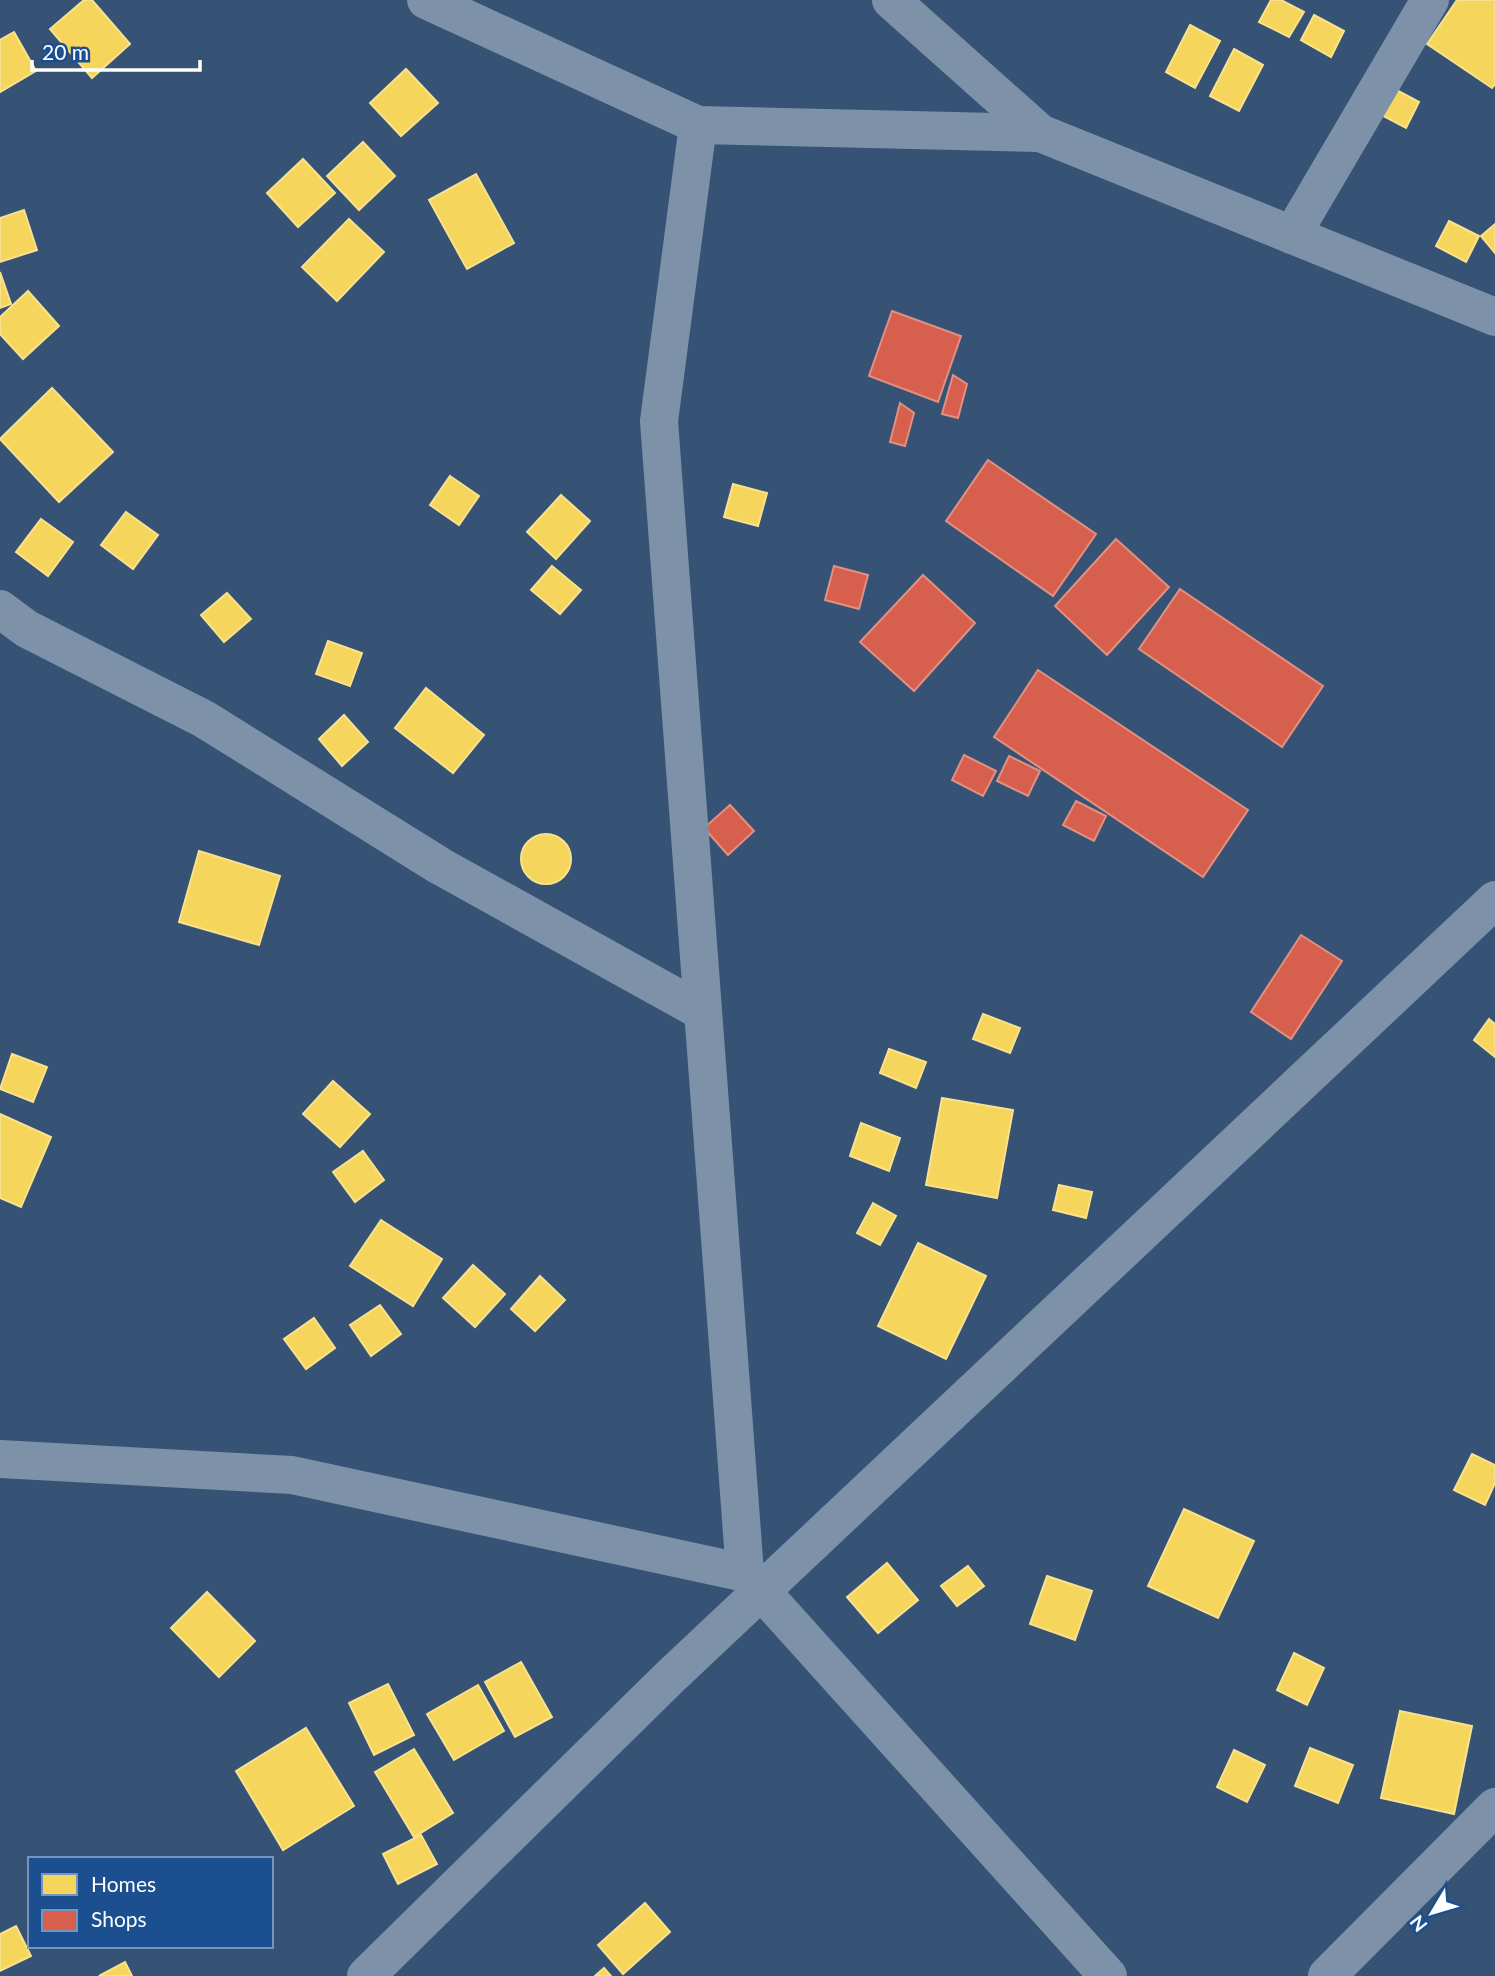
<svg xmlns="http://www.w3.org/2000/svg" width="1495" height="1976" font-family="Lato,sans-serif">
<style>
.homes{fill:#f6d55c;stroke:#f9e28d;stroke-width:2}
.shops{fill:#d6604d;stroke:#e29082;stroke-width:2}
.lines{fill:none;stroke-linecap:round;stroke-linejoin:round}
.street{stroke:#7d92a8;stroke-width:38}
</style>
<rect width="100%" height="100%" fill="#365274"/>
<g class="homes">
<polygon points="84,0 92,0 130,44 92,78 50,29"/>
<polygon points="1271,0 1281,0 1304,12 1289,37 1259,22"/>
<polygon points="1457,0 1495,0 1495,84 1492,88 1427,44"/>
<polygon points="1314,15 1344,31 1331,57 1301,40"/>
<polygon points="1190,25 1220,41 1195,88 1166,72"/>
<polygon points="14,32 36,71 0,92 0,40"/>
<polygon points="1234,49 1263,65 1239,111 1210,96"/>
<polygon points="406,69 438,103 401,136 370,103"/>
<polygon points="1389,86 1419,102 1406,128 1376,112"/>
<polygon points="363,142 395,176 359,210 327,176"/>
<polygon points="303,159 335,193 298,227 267,193"/>
<polygon points="476,174 514,243 467,269 429,200"/>
<polygon points="24,210 37,250 0,262 0,218"/>
<polygon points="349,219 384,252 337,301 302,267"/>
<polygon points="1449,221 1479,236 1466,262 1436,246"/>
<polygon points="1495,224 1495,253 1481,236"/>
<polygon points="0,272 11,304 0,308"/>
<polygon points="28,291 59,326 23,359 0,334 0,317"/>
<polygon points="52,388 113,452 59,502 0,439"/>
<polygon points="450,476 479,496 459,525 430,505"/>
<polygon points="733,484 767,493 758,526 724,517"/>
<polygon points="561,495 590,521 556,559 527,532"/>
<polygon points="126,512 158,535 133,569 101,545"/>
<polygon points="41,519 73,542 48,576 16,552"/>
<polygon points="552,566 581,590 560,614 531,590"/>
<polygon points="227,593 251,619 224,642 201,615"/>
<polygon points="328,641 362,653 350,686 316,674"/>
<polygon points="426,688 484,735 453,773 395,728"/>
<polygon points="344,715 368,742 342,766 319,739"/>
<circle cx="546" cy="859" r="25"/>
<polygon points="199,851 280,876 259,945 179,922"/>
<polygon points="983,1014 1020,1028 1010,1053 973,1039"/>
<polygon points="1489,1019 1495,1024 1495,1057 1474,1040"/>
<polygon points="889,1049 926,1062 916,1088 880,1073"/>
<polygon points="12,1054 47,1067 33,1102 0,1089"/>
<polygon points="333,1081 370,1114 340,1147 303,1114"/>
<polygon points="942,1098 1013,1110 997,1198 926,1185"/>
<polygon points="0,1114 51,1137 21,1207 0,1198"/>
<polygon points="861,1123 900,1138 889,1171 850,1156"/>
<polygon points="363,1151 384,1180 355,1202 333,1172"/>
<polygon points="1059,1185 1092,1192 1086,1218 1053,1210"/>
<polygon points="873,1203 896,1216 880,1245 857,1233"/>
<polygon points="381,1220 442,1259 413,1306 350,1266"/>
<polygon points="918,1243 986,1276 946,1359 878,1326"/>
<polygon points="473,1265 505,1294 475,1327 443,1298"/>
<polygon points="540,1276 565,1300 535,1331 511,1309"/>
<polygon points="380,1305 401,1334 371,1356 350,1325"/>
<polygon points="314,1318 335,1348 306,1369 284,1339"/>
<polygon points="1472,1454 1495,1465 1495,1483 1485,1505 1454,1490"/>
<polygon points="1184,1509 1254,1541 1218,1618 1148,1586"/>
<polygon points="887,1563 918,1600 878,1633 847,1597"/>
<polygon points="968,1566 984,1586 957,1606 941,1586"/>
<polygon points="1047,1576 1092,1591 1075,1640 1030,1624"/>
<polygon points="207,1592 255,1641 219,1677 171,1628"/>
<polygon points="1294,1653 1324,1668 1307,1705 1277,1690"/>
<polygon points="521,1662 552,1717 515,1737 485,1682"/>
<polygon points="388,1684 414,1735 374,1755 349,1703"/>
<polygon points="478,1685 504,1731 454,1760 427,1714"/>
<polygon points="1400,1711 1472,1726 1454,1814 1381,1798"/>
<polygon points="306,1728 354,1806 283,1850 236,1771"/>
<polygon points="1310,1748 1353,1765 1338,1803 1295,1786"/>
<polygon points="414,1749 453,1813 414,1837 375,1772"/>
<polygon points="1234,1750 1265,1765 1247,1802 1217,1787"/>
<polygon points="421,1835 437,1864 398,1884 383,1854"/>
<polygon points="645,1903 670,1932 623,1974 598,1945"/>
<polygon points="16,1926 31,1956 0,1971 0,1934"/>
<polygon points="125,1962 132,1976 99,1976"/>
<polygon points="604,1968 611,1976 595,1976"/>
</g>
<g class="shops">
<polygon points="892,311 961,336 938,402 869,376"/>
<polygon points="953,375 967,384 958,418 942,414"/>
<polygon points="900,403 914,413 905,446 890,442"/>
<polygon points="988,460 1096,534 1053,596 946,521"/>
<polygon points="1116,539 1169,587 1107,655 1055,606"/>
<polygon points="834,566 868,575 859,609 825,600"/>
<polygon points="923,575 975,623 914,691 860,642"/>
<polygon points="1180,589 1323,686 1282,747 1139,649"/>
<polygon points="1038,670 1248,810 1203,877 994,737"/>
<polygon points="964,755 996,771 983,796 952,780"/>
<polygon points="1009,756 1040,771 1028,796 997,781"/>
<polygon points="1076,801 1106,816 1094,841 1063,825"/>
<polygon points="730,805 754,831 728,855 704,828"/>
<polygon points="1301,935 1342,961 1291,1039 1251,1012"/>
</g>
<g class="lines">
<g class="street">
<polyline points="426,0 698,125"/>
<polyline points="891,0 1040,133 1495,317"/>
<polyline points="1040,133 698,125 659,421 745,1573 1108,1976"/>
<polyline points="1292,235 1430,0"/>
<polyline points="0,609 27,629 204,719 440,866 703,1012"/>
<polyline points="0,1459 292,1475 745,1573"/>
<polyline points="366,1976 669,1678 1495,900"/>
<polyline points="1327,1976 1495,1807"/>
</g>
</g>
<rect x="28" y="1857" width="245" height="91" fill="#1b4f8f" stroke="#7695bc" stroke-width="2"/>
<rect x="42" y="1874" width="35" height="21" fill="#f6d55c" stroke="#7695bc" stroke-width="2"/>
<text x="91" y="1892" font-size="21" fill="#ffffff">Homes</text>
<rect x="42" y="1910" width="35" height="21" fill="#d6604d" stroke="#7695bc" stroke-width="2"/>
<text x="91" y="1927" font-size="21" fill="#ffffff">Shops</text>
<g transform="translate(1432 1913) rotate(232)" stroke="#1b4f8f" stroke-width="5" paint-order="stroke">
<path d="M0-5L12 26L0 18L-12 26Z" fill="#ffffff"/>
<text y="-10" font-size="19" font-weight="bold" text-anchor="middle" fill="#ffffff">N</text>
</g>
<path d="M32 60v10h168v-10" fill="none" stroke="#ffffff" stroke-width="3.5"/>
<text x="42" y="60" font-size="21" fill="#ffffff" stroke="#1b4f8f" stroke-width="5" paint-order="stroke">20 m</text>
</svg>
